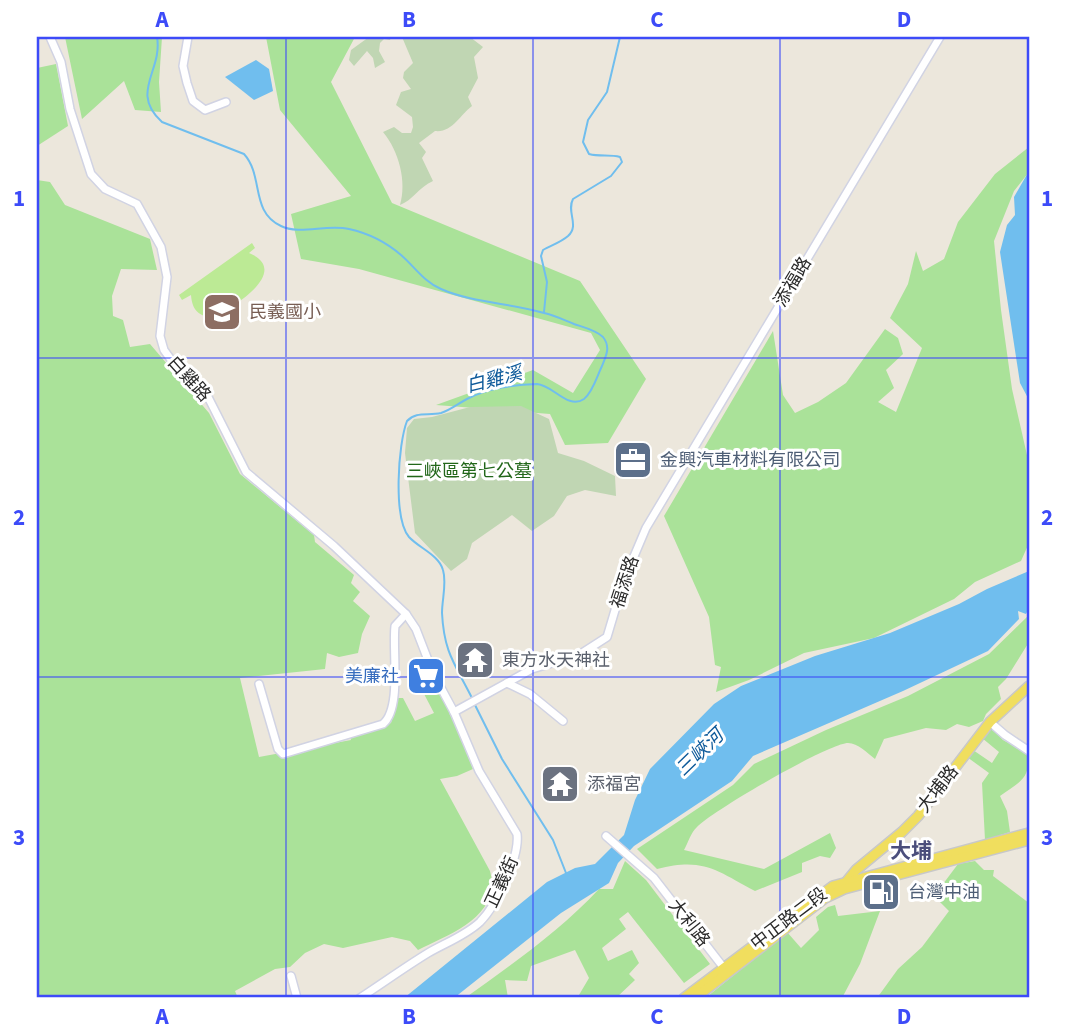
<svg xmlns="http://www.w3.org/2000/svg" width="1066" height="1035" font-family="'Source Sans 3','Noto Sans TC',sans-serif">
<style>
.green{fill:#aae299}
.cemetery{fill:#c0d6b3}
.pitch{fill:#bcea95}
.water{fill:#70beee}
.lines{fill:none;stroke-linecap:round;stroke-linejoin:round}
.stream{stroke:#70beee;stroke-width:2}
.minor-casing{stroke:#d1d3e3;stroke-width:10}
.major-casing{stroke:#c8c8c8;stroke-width:12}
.minor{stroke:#fff;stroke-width:7}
.major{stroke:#f0de5e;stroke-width:9}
.grid{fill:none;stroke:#3d4bf8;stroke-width:2;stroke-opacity:0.55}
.labels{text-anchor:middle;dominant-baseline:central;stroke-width:6;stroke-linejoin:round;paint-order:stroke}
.street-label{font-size:18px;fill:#2a2a2a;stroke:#fff}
.education-label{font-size:18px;fill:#785e54;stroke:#fff;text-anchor:start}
.service-label{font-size:18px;fill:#4e5e75;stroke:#fff;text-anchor:start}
.park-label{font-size:18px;fill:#22671a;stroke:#fff}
.worship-label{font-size:18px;fill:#5b616d;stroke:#fff;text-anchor:start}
.shop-label{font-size:18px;fill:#366cbe;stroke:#fff;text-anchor:end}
.water-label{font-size:19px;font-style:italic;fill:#0e5a9a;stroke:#fff}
.quarter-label{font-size:21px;font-weight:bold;fill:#4b4e7b;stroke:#fff}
.neatline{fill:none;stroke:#3d4bf8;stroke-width:2.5}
.grid-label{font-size:23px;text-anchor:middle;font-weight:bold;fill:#3d4bf8}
</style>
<rect width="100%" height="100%" fill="#ece7dc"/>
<g class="green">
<polygon points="65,37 162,37 159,82 161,112 135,110 124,81 82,119"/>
<polygon points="266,37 355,37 331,82 392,203 580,281 646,379 608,443 565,445 550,414 436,405 533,370 573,393 600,350 591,333 359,269 301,259 291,214 351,196 280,110"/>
<polygon points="56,64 68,126 37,146 37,68"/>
<polygon points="1029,147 1029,172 1014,191 994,241 1001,310 1012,389 1029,464 1029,543 1021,561 975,582 954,599 874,638 804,653 749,680 716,692 721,667 715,665 709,617 664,516 773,331 783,395 795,413 818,402 846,383 885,329 898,338 903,354 886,370 894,388 878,402 896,412 922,348 890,318 908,284 916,251 923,271 944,259 958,222 995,174"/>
<path d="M37,180L50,182L65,205L150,239L157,270L121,269L112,296L113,316L123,320L130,347L150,344L209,413L240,474L314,535L315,542L354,575L351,583L360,592L353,601L370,616L362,634L358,653L339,657L327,653L325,669L240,678L259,757L351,740L350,737L391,723L398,698H403L415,721L434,713L423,692L435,686L451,714L473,769L457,776L440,779L490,871C502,916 450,934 418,950L410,941L392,937L343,948L324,944L305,953L290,967L275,969L235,991L238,998H37Z"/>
<path d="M1029,615V642L1006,679L998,687L1001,699L986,714L983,721L969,727L957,724L946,730L926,728L884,739L875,759C867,753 858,743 848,743C829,743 712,811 697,827C691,832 688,843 684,850L764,869L830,833L836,848L830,858L820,856L802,863V872L755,891C716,870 703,857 657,869L637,849L733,785L754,764L826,730L908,696L989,654Z"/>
<path d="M990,726L1003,740L1029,754C1029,781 1020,781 1000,796L1007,811L1010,832L985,840L982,783L989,773L967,757L973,750L992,763L999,752L982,738Z"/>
<path d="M625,861L646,880L710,964L684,983L628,912L619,919L626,929L602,948L608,961L632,950L639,963L629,974L635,980L616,998H582L579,995L589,978L575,950L531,966L527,981L505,980L508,998H465C511,965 560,931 599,889H613Z"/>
<polygon points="975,861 984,870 994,870 993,876 1029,903 1029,998 877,998 898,969 922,947 949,911 934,896 958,864"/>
<polygon points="835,905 838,916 880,911 860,964 842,998 709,998 708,996 787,932 801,948 819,930 816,917 828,907"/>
</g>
<g class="cemetery">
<polygon points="369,37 391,37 390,40 384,39 380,43 379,51 385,62 375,68 373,58 367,51 354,66 349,60 351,50"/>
<path d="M402,37H470L483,47L474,57L478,78L468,97L472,106C460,115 452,133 435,131L419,143L426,152L422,158L433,181C418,188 413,200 400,205C407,182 399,151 383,132L394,127L402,133H411L413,127L412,117L396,105L401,92L411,89L403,78L404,72L413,63Z"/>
<polygon points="521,406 549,419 558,453 584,461 615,476 616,496 585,490 567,496 554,516 532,531 512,515 472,543 467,559 451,571 415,533 405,453 407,428 414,419 432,417 470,407"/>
</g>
<path class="pitch" d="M252,243L255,248L249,253C293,271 231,310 211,317C197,316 192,308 191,295L182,300L179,295Z"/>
<g class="water">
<polygon points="256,60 269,69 273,91 254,100 225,77"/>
<polygon points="1029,171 1029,400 1020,383 1000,252 1007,225 1015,215 1014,197"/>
<polygon points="1029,571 1029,608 1026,614 1018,611 1019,619 988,651 903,691 753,756 732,781 634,846 618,863 609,883 561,913 454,998 404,998 547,882 575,868 595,864 624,835 635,800 650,769 714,704 741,686 815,656 890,633 959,604 987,589"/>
</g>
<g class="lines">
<g class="stream">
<path d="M157,37C163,71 129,92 162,122L244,154C264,176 250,212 281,226C299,235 327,224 349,229C367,233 386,242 401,255C414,266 424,282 441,289C473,303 511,303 544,313C554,315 564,320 574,324C583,327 596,330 603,337C611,347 606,356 602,366C597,376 593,392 584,399C568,410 553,385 537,384C516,384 487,389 469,398C460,402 451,410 441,413C428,416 416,411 407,421C398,444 393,518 409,537C419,548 439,555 443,570C447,583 442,599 442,613C444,653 455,664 472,698"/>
<path d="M544,312L547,282L541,256L543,250C551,245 560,243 568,236C580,225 566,212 573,199L611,176L622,162L620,157C610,154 600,157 589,154L583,142L588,120L607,92L620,37"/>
<polyline points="474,703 502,759 553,840 566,873"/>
</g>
<defs>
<g id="minor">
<path d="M50,37L61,62L70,109L91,174L105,189L137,204L161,247L167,277L160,336L164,350L172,361L206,393L246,472L334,546L406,614L416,629L433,673L454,712L479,771L517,834C520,857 496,906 480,922C465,936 445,943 428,953C405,967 383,983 360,998"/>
<polyline points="188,37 183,66 187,83 193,101 205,110 226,102"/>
<polyline points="507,683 530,694 563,721"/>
<path d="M259,684L278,749L283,754L383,724C402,708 392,650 395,626L406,614"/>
<polyline points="454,712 532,669 579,655 607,637 624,580 646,528 940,37"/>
<polyline points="990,722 1005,735 1029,751"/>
<polyline points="606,836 654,878 727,972"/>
<polyline points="291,976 297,998"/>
</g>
<g id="major">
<polyline points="847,881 856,870 902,832 918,816 990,722 1029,686"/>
<polyline points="684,998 833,886 1029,833"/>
<polyline points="695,998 825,898 844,889 1029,840"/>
</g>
</defs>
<use href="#minor" class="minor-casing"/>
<use href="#major" class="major-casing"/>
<use href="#minor" class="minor"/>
<use href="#major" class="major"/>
</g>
<path class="grid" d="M286,37V998M533,37V998M780,37V998M37,358H1029M37,677H1029"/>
<defs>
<symbol id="school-square" viewBox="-11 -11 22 22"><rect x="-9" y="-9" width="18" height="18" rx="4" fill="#8d6e63" stroke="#fff"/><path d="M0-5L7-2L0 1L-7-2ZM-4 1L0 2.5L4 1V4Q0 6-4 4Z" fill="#fff"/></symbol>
<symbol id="office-square" viewBox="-11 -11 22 22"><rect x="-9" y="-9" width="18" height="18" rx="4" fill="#5c6f8a" stroke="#fff"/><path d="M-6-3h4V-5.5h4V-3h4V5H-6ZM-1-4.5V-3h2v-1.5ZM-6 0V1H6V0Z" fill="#fff"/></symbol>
<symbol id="temple-square" viewBox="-11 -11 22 22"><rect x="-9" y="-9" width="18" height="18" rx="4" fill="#6b7280" stroke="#fff"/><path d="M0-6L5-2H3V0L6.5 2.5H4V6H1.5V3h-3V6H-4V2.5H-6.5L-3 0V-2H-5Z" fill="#fff"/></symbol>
<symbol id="supermarket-square" viewBox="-11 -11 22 22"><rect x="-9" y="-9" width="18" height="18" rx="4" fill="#3f7fe0" stroke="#fff"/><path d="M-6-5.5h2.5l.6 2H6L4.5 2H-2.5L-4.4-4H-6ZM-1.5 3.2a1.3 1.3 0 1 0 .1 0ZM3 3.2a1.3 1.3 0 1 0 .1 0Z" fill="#fff"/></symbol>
<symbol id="fuel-square" viewBox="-11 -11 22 22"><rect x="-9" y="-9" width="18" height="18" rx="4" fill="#5c6f8a" stroke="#fff"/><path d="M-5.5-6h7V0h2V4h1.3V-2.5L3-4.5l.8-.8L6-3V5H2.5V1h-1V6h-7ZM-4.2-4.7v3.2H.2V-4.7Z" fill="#fff"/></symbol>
</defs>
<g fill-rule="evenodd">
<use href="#school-square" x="200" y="290" width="44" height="44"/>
<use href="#office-square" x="611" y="438" width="44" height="44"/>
<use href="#temple-square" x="453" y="638" width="44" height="44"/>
<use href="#supermarket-square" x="404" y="654" width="44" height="44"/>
<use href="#temple-square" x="538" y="762" width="44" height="44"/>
<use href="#fuel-square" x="859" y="870" width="44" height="44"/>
</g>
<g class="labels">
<g class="street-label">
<text transform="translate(793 282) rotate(-59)">添福路</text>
<text transform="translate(189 379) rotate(48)">白雞路</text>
<text transform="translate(625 582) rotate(-72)">福添路</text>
<text transform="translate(938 789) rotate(-52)">大埔路</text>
<text transform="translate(502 882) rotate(-65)">正義街</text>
<text transform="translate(789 919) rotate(-37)">中正路二段</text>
<text transform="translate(689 923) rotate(52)">大利路</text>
</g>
<g class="education-label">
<text x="249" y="312">民義國小</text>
</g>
<g class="service-label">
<text x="660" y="460">金興汽車材料有限公司</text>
<text x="908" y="892">台灣中油</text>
</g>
<g class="park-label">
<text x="469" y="471">三峽區第七公墓</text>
</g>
<g class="worship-label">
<text x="502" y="660">東方水天神社</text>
<text x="587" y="784">添福宮</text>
</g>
<g class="shop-label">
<text x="399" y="676">美廉社</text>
</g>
<g class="water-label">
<text transform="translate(494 380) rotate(-14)">白雞溪</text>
<text transform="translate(700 753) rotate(-44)">三峽河</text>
</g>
<g class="quarter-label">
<text x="911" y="851">大埔</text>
</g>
</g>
<rect width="1066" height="1035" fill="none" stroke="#ffffff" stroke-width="77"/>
<rect x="38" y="38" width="990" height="958" class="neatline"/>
<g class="grid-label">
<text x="162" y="27">A</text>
<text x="409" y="27">B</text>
<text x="657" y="27">C</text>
<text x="904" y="27">D</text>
<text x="19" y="206">1</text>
<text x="1047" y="206">1</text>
<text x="19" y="525">2</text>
<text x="1047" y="525">2</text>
<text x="19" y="845">3</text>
<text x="1047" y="845">3</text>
<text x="162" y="1024">A</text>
<text x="409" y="1024">B</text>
<text x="657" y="1024">C</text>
<text x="904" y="1024">D</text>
</g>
</svg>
